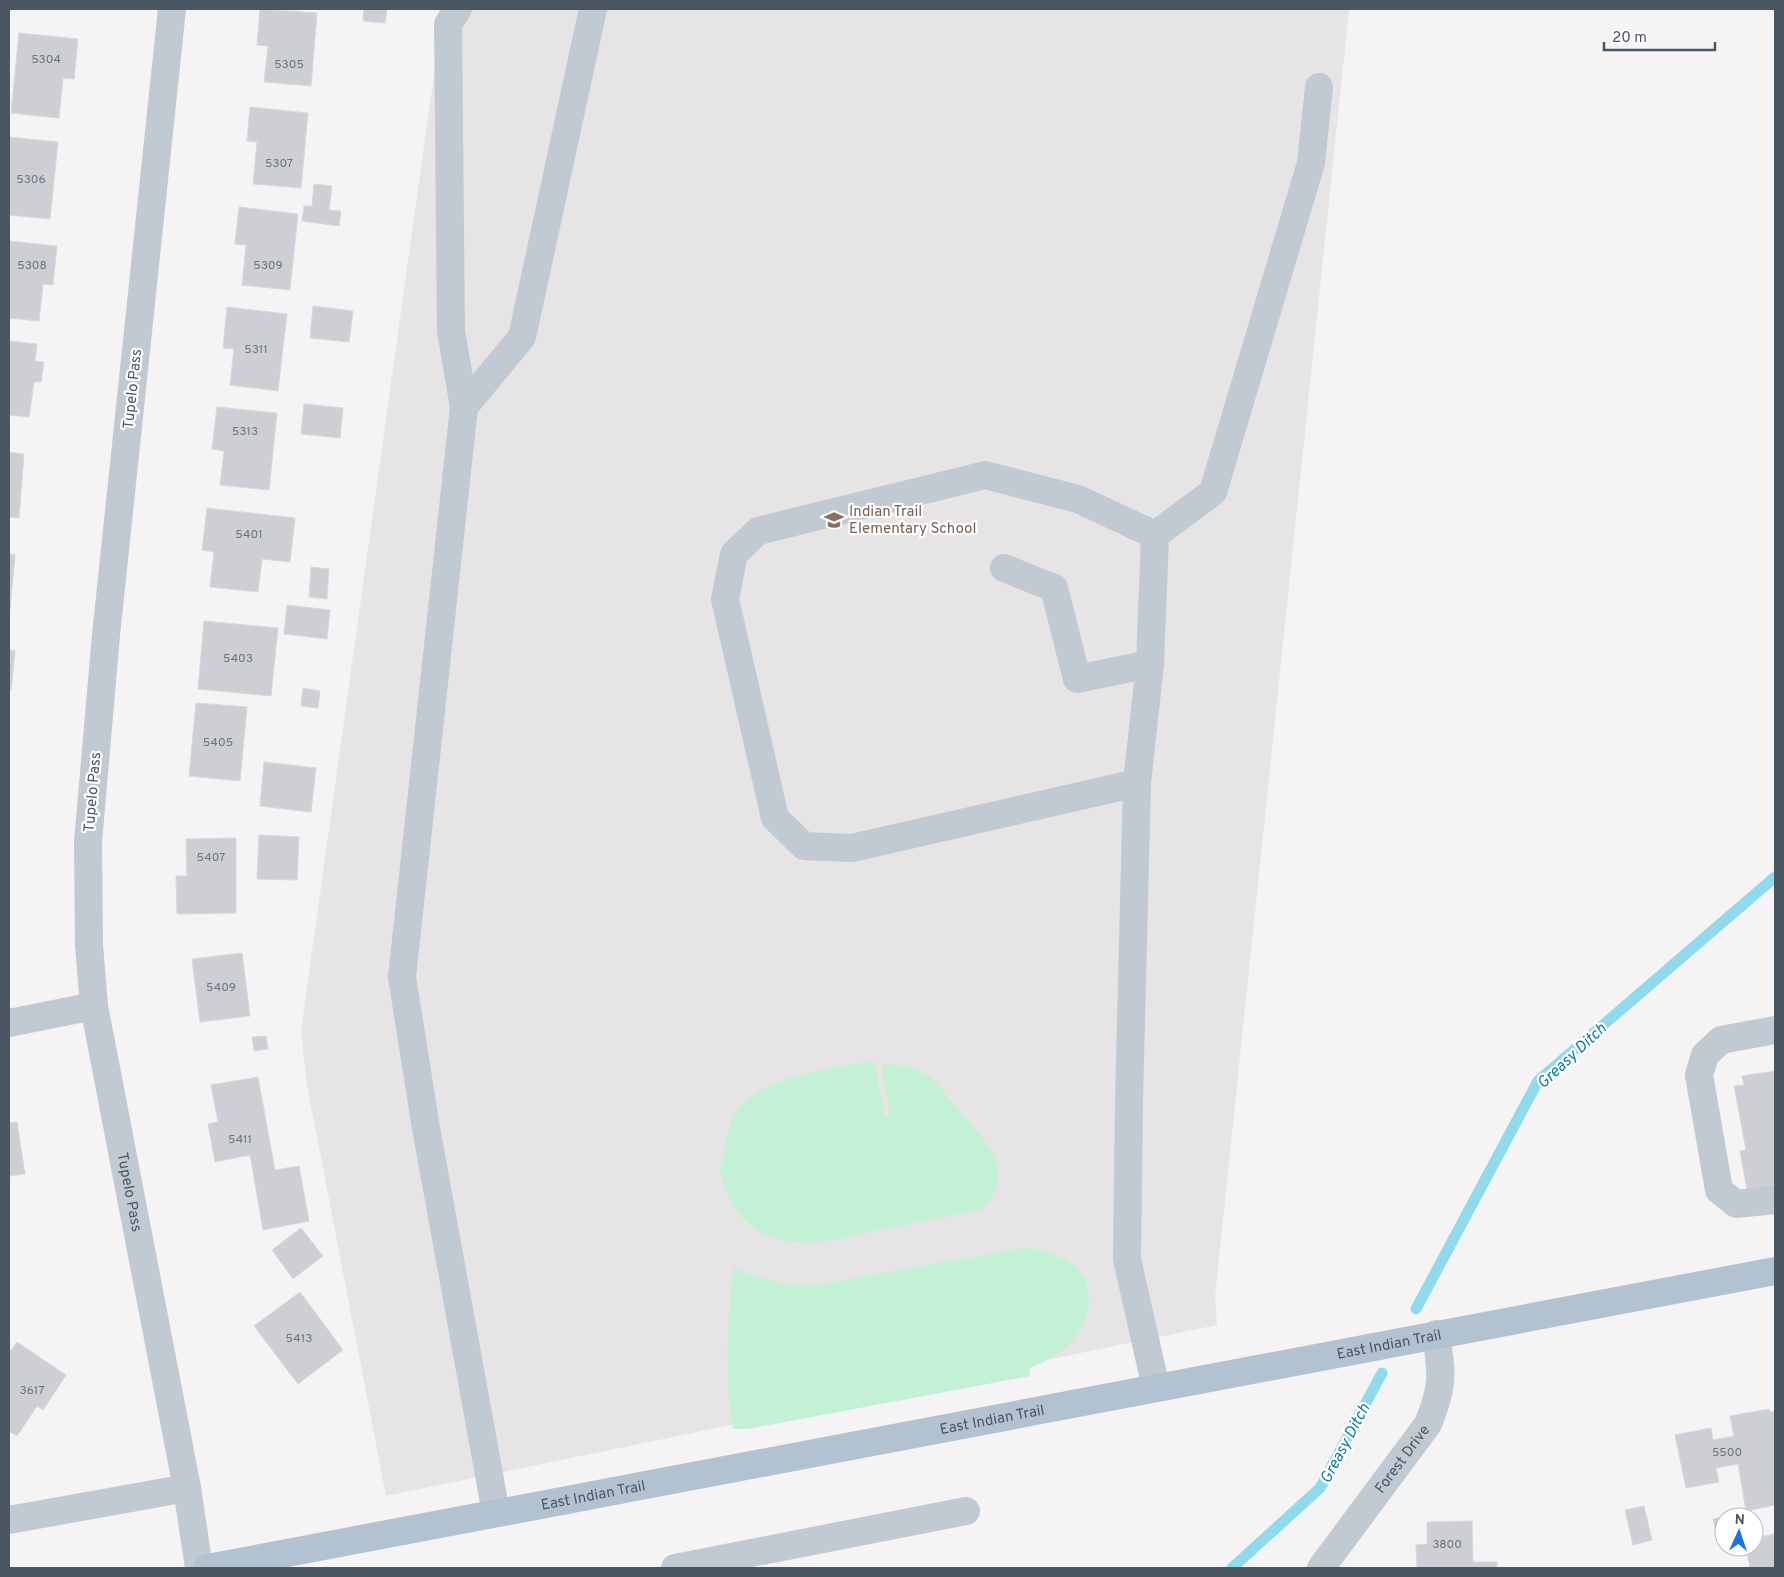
<svg xmlns="http://www.w3.org/2000/svg" width="1784" height="1577" viewBox="0 0 1784 1577" font-family="Overpass,sans-serif">
  <style>
    .education { fill: #e6e4e5 }
    .green { fill: #c3f1d5 }
    .lines { fill: none; stroke-linecap: round; stroke-linejoin: round }
    .stream { stroke: #90daee; stroke-width: 11 }
    .building { fill: #cdcfd5; stroke: #d7d9de }
    .minor { stroke: #c1cad2; stroke-width: 28 }
    .major { stroke: #b3c2d1; stroke-width: 28 }
    .labels { text-anchor: middle; stroke-width: 4.5; stroke-linejoin: round; paint-order: stroke }
    .number-label { font-size: 12px; fill: #6b747e }
    .street-label { font-size: 15px; fill: #4a5661; stroke: #fff }
    .education-label { font-size: 15px; fill: #785e54; stroke: #fff; text-anchor: start }
    .water-label { font-size: 16px; font-style: italic; fill: #0c7c9b; stroke: #fff }
  </style>
  <rect width="100%" height="100%" fill="#f5f3f3"/>
  <polygon class="education" points="443,9 1349,9 1215,1297 1217,1325 386,1496 307,1085 301,1031"/>
  <g class="green">
    <path d="M874 1061 885 1116 890 1114 881 1065C894 1064 907 1065 919 1070 935 1078 947 1097 959 1111 985 1142 1021 1172 981 1209 948 1217 914 1223 880 1230 860 1234 838 1240 817 1242 766 1247 728 1220 720 1168 725 1153 726 1135 732 1119 750 1076 834 1069 874 1061Z"/>
    <path d="M1024 1248C1045 1250 1073 1258 1085 1278 1087 1280 1087 1287 1088 1292 1095 1329 1060 1357 1030 1368V1376L748 1429H734C724 1408 727 1290 735 1267 760 1281 788 1286 817 1285Z"/>
  </g>
  <g class="lines">
    <g class="stream">
      <polyline points="1416,1309 1538,1081 1775,877"/>
      <polyline points="1232,1568 1320,1488 1382,1373"/>
    </g>
  </g>
  <g class="building">
    <polygon points="260,9 317,13 311,86 264,82 268,46 257,45"/>
    <polygon points="364,9 387,9 385,23 363,21"/>
    <polygon points="19,33 78,39 74,79 63,78 59,118 11,113"/>
    <polygon points="250,107 308,113 301,188 253,184 257,142 247,141"/>
    <polygon points="9,137 58,142 50,219 9,215"/>
    <polygon points="314,184 332,186 329,210 341,211 339,226 302,221 304,206 312,206"/>
    <polygon points="239,207 298,214 290,290 242,285 246,245 235,244"/>
    <polygon points="9,241 57,246 53,285 43,284 39,321 9,318"/>
    <polygon points="313,306 353,311 349,342 310,338"/>
    <polygon points="227,307 287,314 278,391 230,385 234,349 223,348"/>
    <polygon points="9,341 37,344 35,361 44,362 41,382 34,382 29,417 9,415"/>
    <polygon points="304,404 343,408 340,438 301,434"/>
    <polygon points="217,407 277,413 269,490 220,485 224,451 212,449"/>
    <polygon points="9,452 24,454 19,518 9,517"/>
    <polygon points="207,508 295,518 290,562 262,559 258,592 210,587 214,552 202,550"/>
    <polygon points="9,554 15,555 9,621"/>
    <polygon points="311,567 329,569 327,599 309,597"/>
    <polygon points="287,605 330,610 327,639 284,634"/>
    <polygon points="204,621 278,628 271,696 198,689"/>
    <polygon points="9,650 15,651 11,690 9,690"/>
    <polygon points="303,688 320,691 318,708 301,706"/>
    <polygon points="196,703 247,707 240,781 189,776"/>
    <polygon points="264,762 316,768 311,812 260,806"/>
    <polygon points="259,835 299,837 297,880 257,879"/>
    <polygon points="236,838 236,913 177,914 176,876 187,876 186,839"/>
    <polygon points="242,953 250,1016 200,1022 192,959"/>
    <polygon points="266,1036 268,1049 254,1051 252,1037"/>
    <polygon points="1775,1071 1775,1190 1748,1195 1740,1151 1746,1150 1734,1086 1744,1085 1742,1076"/>
    <polygon points="258,1077 275,1170 299,1166 309,1221 263,1230 250,1155 215,1162 208,1124 218,1122 211,1085"/>
    <polygon points="17,1122 25,1174 9,1176 9,1123"/>
    <polygon points="301,1228 323,1256 293,1279 272,1250"/>
    <polygon points="300,1292 343,1350 298,1384 254,1326"/>
    <polygon points="17,1342 66,1375 43,1410 37,1406 17,1436 9,1431 9,1353"/>
    <polygon points="1769,1409 1770,1412 1775,1411 1775,1505 1746,1511 1738,1464 1716,1468 1719,1482 1686,1488 1675,1435 1711,1428 1713,1440 1734,1436 1730,1416"/>
    <polygon points="1644,1506 1652,1540 1633,1545 1625,1510"/>
    <polygon points="1734,1514 1735,1517 1724,1517 1724,1534 1717,1536 1713,1519"/>
    <polygon points="1472,1521 1473,1562 1497,1562 1497,1568 1417,1568 1416,1545 1427,1544 1427,1522"/>
    <polygon points="1775,1534 1775,1568 1750,1568 1746,1547 1754,1547 1754,1538"/>
  </g>
  <g class="lines">
    <g class="minor">
      <path id="s1" d="M172 9 106 635 88 842 89 945 94 1006 187 1488 199 1568"/>
      <polyline points="458,9 448,24 451,331 464,407 402,977 426,1128 496,1513"/>
      <polyline points="464,407 522,337 593,9"/>
      <polyline points="1004,568 1054,588 1077,679 1150,664"/>
      <polyline points="1137,783 852,848 804,846 775,818 725,599 734,554 758,531 985,475 1078,499 1155,535"/>
      <polyline points="9,1023 94,1006"/>
      <polyline points="1775,1030 1721,1040 1705,1055 1699,1075 1719,1190 1736,1204 1775,1200"/>
      <polyline points="1156,1388 1127,1259 1129,1101 1137,783 1150,664 1155,535 1213,492 1311,163 1319,87"/>
      <polyline points="9,1520 187,1488"/>
      <polyline points="675,1568 966,1511"/>
      <path id="s2" d="M1321 1568 1428 1424C1444 1384 1442 1375 1436 1334"/>
    </g>
    <path class="major" id="s3" d="M208 1568 1775 1271"/>
  </g>
  <defs>
    <symbol id="school-bare" viewBox="-9 -9 18 18"><path d="M0-5L7-2L0 1L-7-2ZM-4 1L0 2.5L4 1V4Q0 6-4 4Z" fill="#8d6e63" stroke="#fff" stroke-width="2.5" paint-order="stroke"/></symbol>
  </defs>
  <g fill-rule="evenodd">
    <use href="#school-bare" x="820" y="506" width="28" height="28"/>
  </g>
  <g class="labels">
    <g class="number-label">
      <text x="46" y="63">5304</text>
      <text x="289" y="68">5305</text>
      <text x="279" y="167">5307</text>
      <text x="31" y="183">5306</text>
      <text x="32" y="269">5308</text>
      <text x="268" y="269">5309</text>
      <text x="256" y="353">5311</text>
      <text x="245" y="435">5313</text>
      <text x="249" y="538">5401</text>
      <text x="238" y="662">5403</text>
      <text x="218" y="746">5405</text>
      <text x="211" y="861">5407</text>
      <text x="221" y="991">5409</text>
      <text x="240" y="1143">5411</text>
      <text x="299" y="1342">5413</text>
      <text x="32" y="1394">3617</text>
      <text x="1727" y="1456">5500</text>
      <text x="1447" y="1548">3800</text>
    </g>
    <g class="street-label">
      <text transform="translate(132 389) rotate(-84)" y="5">Tupelo Pass</text>
      <text transform="translate(92 792) rotate(-85)" y="5">Tupelo Pass</text>
      <text dy="5" stroke="none"><textPath href="#s1" startOffset="1191">Tupelo Pass</textPath></text>
      <text dy="5" stroke="none"><textPath href="#s3" startOffset="1202">East Indian Trail</textPath></text>
      <text dy="5" stroke="none"><textPath href="#s3" startOffset="798">East Indian Trail</textPath></text>
      <text dy="5" stroke="none"><textPath href="#s2" startOffset="136">Forest Drive</textPath></text>
      <text dy="5" stroke="none"><textPath href="#s3" startOffset="392">East Indian Trail</textPath></text>
    </g>
    <g class="education-label">
      <text x="849" y="516">Indian Trail<tspan x="849" dy="17">Elementary School</tspan></text>
    </g>
    <g class="water-label">
      <text transform="translate(1571 1055) rotate(-43)" y="6">Greasy Ditch</text>
      <text transform="translate(1344 1443) rotate(-62)" y="6">Greasy Ditch</text>
    </g>
  </g>
  <rect width="1784" height="1577" fill="none" stroke="#4a5661" stroke-width="20"/>
  <g transform="translate(1739 1532) rotate(3)"><circle r="24" fill="#ffffff" stroke="#b7bbc0"/>
  <path d="M0-4L9 19L0 12L-9 19Z" fill="#1a73e8"/>
  <text y="-8" font-size="14" font-weight="bold" text-anchor="middle" fill="#4a5661">N</text>
  </g>
  <path d="M1604 42v8h111v-8" fill="none" stroke="#4a5661" stroke-width="2.5"/>
  <text x="1612" y="42" font-size="15" fill="#4a5661" stroke="#ffffff" stroke-width="4" paint-order="stroke">20 m</text>
</svg>
